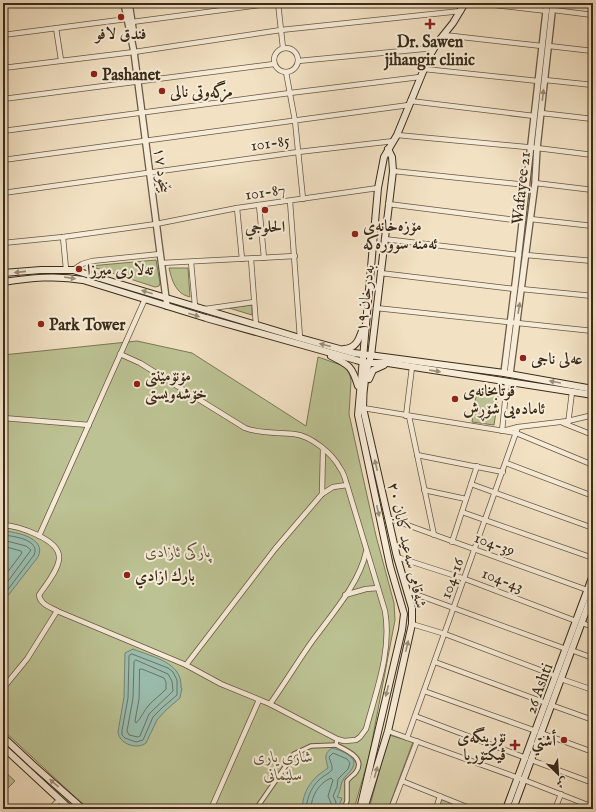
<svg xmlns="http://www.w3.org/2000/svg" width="596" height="812" viewBox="0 0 596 812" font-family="'IM FELL English',Amiri,serif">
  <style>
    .green { fill: #bcc293; stroke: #7b7656 }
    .water { fill: #9bbeb0; stroke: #748374 }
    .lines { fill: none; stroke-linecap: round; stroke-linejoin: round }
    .shore { stroke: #6a7464; stroke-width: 1 }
    .pedestrian-casing { stroke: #685844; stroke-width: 5.5 }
    .minor-casing { stroke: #685844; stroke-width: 6 }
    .tertiary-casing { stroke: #685844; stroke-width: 8 }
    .secondary-casing { stroke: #3a2b19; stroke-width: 8 }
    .pedestrian { stroke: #f7ecd8; stroke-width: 3.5 }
    .minor { stroke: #f7ecd8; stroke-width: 4.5 }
    .tertiary { stroke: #f7ecd8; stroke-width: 5.5 }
    .secondary { stroke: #f7ecd8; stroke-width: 6 }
    .oneway { fill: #988c78 }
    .poi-dot { fill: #8f2418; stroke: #f7ecd8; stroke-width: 1.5 }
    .labels { text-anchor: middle; stroke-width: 4; stroke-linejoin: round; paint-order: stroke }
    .poi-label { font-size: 16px; font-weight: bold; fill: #3a2b19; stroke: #f7ecd8; text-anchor: start }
    .street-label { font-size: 16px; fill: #3a2b19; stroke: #f7ecd8 }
    .park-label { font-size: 16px; font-style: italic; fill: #5a5138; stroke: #f7ecd8 }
  </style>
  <rect width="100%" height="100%" fill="#f2e1c3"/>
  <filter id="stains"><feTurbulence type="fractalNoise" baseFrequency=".005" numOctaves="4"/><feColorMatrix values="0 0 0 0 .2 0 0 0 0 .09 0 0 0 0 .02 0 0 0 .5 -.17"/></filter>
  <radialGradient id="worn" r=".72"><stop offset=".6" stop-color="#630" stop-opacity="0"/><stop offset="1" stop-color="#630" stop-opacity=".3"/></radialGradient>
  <g class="green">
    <polygon points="156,260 160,283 159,286 155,287 90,266"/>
    <path d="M169 268H188L190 297C176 294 172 281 169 268Z"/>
    <polygon points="252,305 252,315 229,308"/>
    <polygon points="137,341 192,353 306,426 318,357 341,365 347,369 350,375 351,381 349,414 376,536 394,603 395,620 369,757 354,809 88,809 3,730 3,355"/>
    <polygon points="477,389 499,392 494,425 472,422"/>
    <polygon points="389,735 413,742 388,809 369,809"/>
    <polygon points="3,770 15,781 5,791 3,790"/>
    <polygon points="441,799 464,807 463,809 437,809"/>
  </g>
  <g class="water">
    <path d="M3 531C17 532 47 538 38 557L3 602Z"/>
    <path d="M133 649C152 657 183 662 181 688H182L180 698 166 710 157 720 146 743C137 750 119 744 118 732L124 697 125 653Z"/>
    <path d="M332 748C340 750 350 754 354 761 354 771 347 773 343 780 340 785 341 791 337 797L342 798 338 809H303C301 796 310 781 321 773 323 771 326 770 328 768 326 759 323 754 332 748Z"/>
  </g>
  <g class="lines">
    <g class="shore">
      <path d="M3 535C14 536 41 540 34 555L3 596"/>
      <polyline points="3,540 26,546 31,550 3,588"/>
      <polyline points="3,546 21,551 22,553 3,578"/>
      <polygon points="132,654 168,668 173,672 177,680 177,695 163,707 153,717 143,740 136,742 125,738 122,735 122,730 128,698 129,656"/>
      <polygon points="136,660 168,674 172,681 173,691 149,714 140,736 138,737 129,735 127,731 133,698 134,662"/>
      <path d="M140 669H142L164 678 166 682V689C161 695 154 699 149 705 144 710 141 719 136 723L135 721 139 699Z"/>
      <path d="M306 809C307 796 313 783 324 776 327 774 329 773 332 770V766L329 757 333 753 347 759 350 763 348 769 338 779 337 787 333 796 336 802 335 809"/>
      <path d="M311 809C311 796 319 783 331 778L333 780 328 796 331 803 330 809"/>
    </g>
    <defs>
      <g id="pedestrian">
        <path d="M337 739 336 745C346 750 366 758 356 772 354 775 350 777 347 781V801L344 809"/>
        <polyline points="256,809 294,754 311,746 336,745"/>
      </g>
      <g id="minor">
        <polyline points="278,3 283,48"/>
        <polyline points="476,3 547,11"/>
        <polyline points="553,10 593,15"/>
        <polyline points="132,22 274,3"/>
        <polyline points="56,28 61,60"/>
        <polyline points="3,35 127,19"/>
        <polyline points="444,35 542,46"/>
        <polyline points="549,46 593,51"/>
        <circle cx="286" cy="60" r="12"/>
        <polyline points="298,61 434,48"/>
        <polyline points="3,68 134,52 281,30 461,11"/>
        <polyline points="424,69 538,81"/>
        <polyline points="286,72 295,121 303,199"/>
        <polyline points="545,80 593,85"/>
        <polyline points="3,99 274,64"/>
        <polyline points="410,101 534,116"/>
        <polyline points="541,113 593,119"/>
        <polyline points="3,131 290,93 420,77"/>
        <polyline points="397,135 537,148 593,155"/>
        <polyline points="3,160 409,105"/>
        <polyline points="393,171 527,185"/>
        <polyline points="535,183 593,190"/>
        <polyline points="3,193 298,152 394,141"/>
        <polyline points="290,201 300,338"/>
        <polyline points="388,204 523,221"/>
        <polyline points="259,205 264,258"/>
        <polyline points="237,208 242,259"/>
        <polyline points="530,219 593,226"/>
        <polyline points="63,237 66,269"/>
        <polyline points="384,239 519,255"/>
        <polyline points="3,243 63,237 156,224 237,208 378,188"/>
        <polyline points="526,255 593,261"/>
        <polyline points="251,259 256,325"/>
        <polyline points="191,262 195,306"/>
        <polyline points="161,263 295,256"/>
        <polyline points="73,270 82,264 92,261 160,254"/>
        <polyline points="380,273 515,289"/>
        <polyline points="521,289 593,296"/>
        <polyline points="376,308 593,331"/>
        <polyline points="205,309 254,302"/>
        <polyline points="507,382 502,431 518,427 568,421 593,415"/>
        <polyline points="363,408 516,433 593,465"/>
        <polyline points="406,416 412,367"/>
        <polyline points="409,416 434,535"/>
        <polyline points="3,418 89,425"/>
        <polyline points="563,423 593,435"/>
        <polyline points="568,424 572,392"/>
        <polyline points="417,455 503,472"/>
        <polyline points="506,463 593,496"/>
        <polyline points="471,484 593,528"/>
        <polyline points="424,490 466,499"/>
        <polyline points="322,494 323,449"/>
        <polyline points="462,512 593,558"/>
        <polyline points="388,518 590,591"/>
        <path d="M3 525C18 526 59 539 59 557 60 568 45 586 39 595 40 604 50 607 57 611L186 665 221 684 270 704 337 739 344 741 356 740 360 737 366 729C376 691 392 651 385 611L347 485C345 479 344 473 340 468 332 453 311 436 294 434 277 432 261 434 245 428L140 363 120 354"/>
        <polyline points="39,536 145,299"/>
        <polyline points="452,542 477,466"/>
        <polyline points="397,557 465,579 576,621"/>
        <polyline points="407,591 566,649"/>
        <polyline points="345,595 366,589 378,588"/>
        <polyline points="582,623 593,627"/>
        <polyline points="412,624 445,634 556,676"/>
        <polyline points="571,650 593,658"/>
        <polyline points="435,662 546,703"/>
        <polyline points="186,665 275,549 322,494 333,487 347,485"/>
        <polyline points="561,679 593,690"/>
        <polyline points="4,687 27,659 57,611"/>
        <polyline points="424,691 536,731"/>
        <path d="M270 704C285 683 298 661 313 640 332 614 359 584 366 552"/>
        <polyline points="551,705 593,720"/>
        <polyline points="415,716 526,758"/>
        <polyline points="388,731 524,780 593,807"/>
        <polyline points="541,733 593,752"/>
        <polyline points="407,738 518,427"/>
        <polyline points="531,760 593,783"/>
        <polyline points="402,781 472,809"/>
        <polyline points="50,809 60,799"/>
        <polyline points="211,809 259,700"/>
        <polyline points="391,809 417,741"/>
        <polyline points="436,809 440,796"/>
        <polyline points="555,809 561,794"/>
      </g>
      <g id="tertiary">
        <polyline points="124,3 134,52 167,306"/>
        <polyline points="129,3 133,29 132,37"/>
        <polyline points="504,373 516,277 547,3"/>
        <polyline points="510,374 535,183 537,148 553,3"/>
      </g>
      <g id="secondary">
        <polyline points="3,273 41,270 73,270 300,338 354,353 504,373 593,389"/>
        <path d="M3 282C30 278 56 275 83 280L206 318 356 360 368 363H388L593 395"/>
        <path d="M344 349C357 348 359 339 363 328"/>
        <path d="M331 356C349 365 352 366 358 386"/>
        <polyline points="369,379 373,370 384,365"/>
        <polyline points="3,737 33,765 83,809"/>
        <polyline points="3,747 70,809"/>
        <polyline points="360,809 402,630 404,614 390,566 358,415 378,188 384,157 397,135 429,57 437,43 453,23 465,3"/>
        <path d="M364 809 388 731 412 624V608L397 557 363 408C363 391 365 372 371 356L393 171 392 157 388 149"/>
        <polyline points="506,809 593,575"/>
        <polyline points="513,809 593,592"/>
      </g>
    </defs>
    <use href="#pedestrian" class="pedestrian-casing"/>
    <use href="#minor" class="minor-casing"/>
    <use href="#tertiary" class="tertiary-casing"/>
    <use href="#secondary" class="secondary-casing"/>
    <use href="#pedestrian" class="pedestrian"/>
    <use href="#minor" class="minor"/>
    <use href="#tertiary" class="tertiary"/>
    <use href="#secondary" class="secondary"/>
  </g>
  <defs><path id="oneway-solid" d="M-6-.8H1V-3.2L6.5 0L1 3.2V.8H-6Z"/></defs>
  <g class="oneway">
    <use href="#oneway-solid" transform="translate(543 95) rotate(-83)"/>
    <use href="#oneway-solid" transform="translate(20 272) rotate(174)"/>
    <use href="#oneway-solid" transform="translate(70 278) rotate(9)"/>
    <use href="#oneway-solid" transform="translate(147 292) rotate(-163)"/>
    <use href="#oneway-solid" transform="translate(519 308) rotate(-81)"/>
    <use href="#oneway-solid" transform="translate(194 315) rotate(17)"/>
    <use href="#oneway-solid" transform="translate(325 345) rotate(-165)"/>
    <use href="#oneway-solid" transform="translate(435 371) rotate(9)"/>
    <use href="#oneway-solid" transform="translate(555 382) rotate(-170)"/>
    <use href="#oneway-solid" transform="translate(376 465) rotate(-103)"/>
    <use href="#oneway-solid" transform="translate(378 511) rotate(77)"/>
    <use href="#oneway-solid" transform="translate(407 646) rotate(-77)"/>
    <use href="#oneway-solid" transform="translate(387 691) rotate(104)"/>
    <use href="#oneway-solid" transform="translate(376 772) rotate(-74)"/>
    <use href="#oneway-solid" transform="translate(54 783) rotate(-139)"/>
  </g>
  <g class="poi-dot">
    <circle cx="121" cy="17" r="4"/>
    <path d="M428 18h4v4h4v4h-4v4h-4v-4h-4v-4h4z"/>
    <circle cx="94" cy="74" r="4"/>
    <circle cx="162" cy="91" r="4"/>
    <circle cx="265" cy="210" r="4"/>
    <circle cx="355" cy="234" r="4"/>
    <circle cx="79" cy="269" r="4"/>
    <circle cx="41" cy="324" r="4"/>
    <circle cx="523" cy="358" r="4"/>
    <circle cx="137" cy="384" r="4"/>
    <circle cx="455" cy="399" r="4"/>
    <circle cx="127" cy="575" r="4"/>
    <circle cx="564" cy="740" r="4"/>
    <path d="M513 739h4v4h4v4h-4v4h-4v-4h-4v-4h4z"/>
  </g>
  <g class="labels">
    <g class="poi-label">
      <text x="121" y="39" text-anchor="middle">فندق لافو</text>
      <text x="430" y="47" text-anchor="middle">Dr. Sawen<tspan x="430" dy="18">jihangir clinic</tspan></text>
      <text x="102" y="80">Pashanet</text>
      <text x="170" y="97">مزگەوتی نالی</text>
      <text x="363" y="231">مۆزەخانەی<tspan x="363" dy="18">ئەمنە سوورەکە</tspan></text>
      <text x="265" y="232" text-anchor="middle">الحلوجي</text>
      <text x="87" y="275">تەلاری میرزا</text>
      <text x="49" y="330">Park Tower</text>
      <text x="531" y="364">عەلی ناجی</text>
      <text x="145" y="381">مۆنۆمێنتی<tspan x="145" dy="18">خۆشەویستی</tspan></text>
      <text x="463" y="396">قوتابخانەی<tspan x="463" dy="18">ئامادەیی شۆڕش</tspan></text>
      <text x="135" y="581">بارك ازادي</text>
      <text x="506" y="742" text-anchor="end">نۆرینگەی<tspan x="506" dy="18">ڤیکتۆریا</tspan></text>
      <text x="556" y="746" text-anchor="end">أشتي</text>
    </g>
    <g class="street-label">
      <text transform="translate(270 142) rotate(-8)" y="6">101-85</text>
      <text transform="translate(163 170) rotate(83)" y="6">بێخود ١٧</text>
      <text transform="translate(520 188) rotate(-84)" y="6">Wafayee 21</text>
      <text transform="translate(265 191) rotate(-8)" y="6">101-87</text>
      <text transform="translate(364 298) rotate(-83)" y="6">بەدرخان ١٩</text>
      <text transform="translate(495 543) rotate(20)" y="6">104-39</text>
      <text transform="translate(408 545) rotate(77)" y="6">شەقامی سەعید کابان ٢٠</text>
      <text transform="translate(451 578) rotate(-70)" y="6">104-16</text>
      <text transform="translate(503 579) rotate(21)" y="6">104-43</text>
      <text transform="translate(538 688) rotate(-70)" y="6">26 Ashti</text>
    </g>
    <g class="park-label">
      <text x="178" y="557">پارکی ئازادی</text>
      <text x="283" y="762">شاری یاری<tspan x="283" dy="18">سلێمانی</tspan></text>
    </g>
  </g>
  <rect width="596" height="812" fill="none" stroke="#f2e1c3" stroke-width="16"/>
  <rect x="4" y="4" width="588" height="804" fill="none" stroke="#3a2b19" stroke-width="2"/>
  <rect x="8" y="8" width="580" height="796" fill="none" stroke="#3a2b19"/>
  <g transform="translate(558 774) rotate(155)" stroke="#f7ecd8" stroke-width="3" paint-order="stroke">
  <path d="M0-3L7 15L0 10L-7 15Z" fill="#3a2b19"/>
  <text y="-6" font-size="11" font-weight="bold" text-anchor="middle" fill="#3a2b19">ش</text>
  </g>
  <rect width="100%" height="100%" filter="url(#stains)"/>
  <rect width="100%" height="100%" fill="url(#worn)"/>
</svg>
